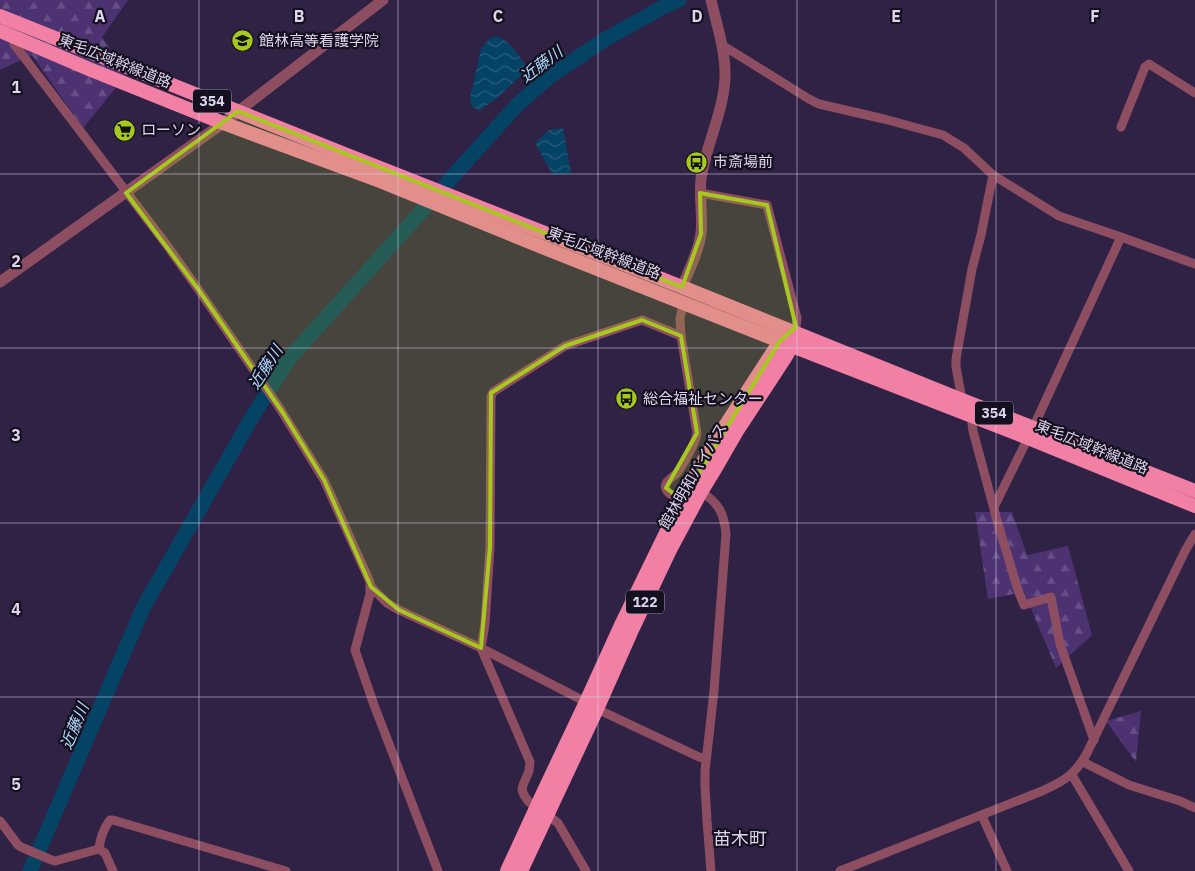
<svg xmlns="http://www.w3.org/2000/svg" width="1195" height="871" viewBox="0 0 1195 871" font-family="'IBM Plex Sans','Noto Sans JP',sans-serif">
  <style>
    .forest { fill: url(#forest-firs) }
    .water { fill: url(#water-waves) }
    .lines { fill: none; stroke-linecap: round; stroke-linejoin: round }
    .river { stroke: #054365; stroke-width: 15 }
    .minor { stroke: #8e4e62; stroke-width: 9 }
    .tertiary { stroke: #8e4e62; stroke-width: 11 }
    .trunk { stroke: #f280a5; stroke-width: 14 }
    .marked { fill: #a7c81f; fill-opacity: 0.2; stroke: #a7c81f; stroke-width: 4; stroke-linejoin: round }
    .grid { fill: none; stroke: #ddd5ec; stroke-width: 1; stroke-opacity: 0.55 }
    .labels { text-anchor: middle; stroke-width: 4.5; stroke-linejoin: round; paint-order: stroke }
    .shield { fill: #15101f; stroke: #a19aae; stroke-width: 1 }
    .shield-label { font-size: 14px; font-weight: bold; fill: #ddd5ec }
    .poi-label { font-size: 15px; fill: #ddd5ec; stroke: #15101f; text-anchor: start }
    .street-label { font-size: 15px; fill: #ddd5ec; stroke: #15101f }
    .water-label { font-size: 16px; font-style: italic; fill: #aedbfc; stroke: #15101f }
    .quarter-label { font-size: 18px; fill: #ddd5ec; stroke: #15101f }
    .grid-label { font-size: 16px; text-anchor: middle; font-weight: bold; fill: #ddd5ec; stroke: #15101f; stroke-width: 4.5; stroke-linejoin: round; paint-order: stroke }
  </style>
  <defs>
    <pattern id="forest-firs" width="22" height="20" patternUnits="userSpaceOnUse" patternTransform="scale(1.25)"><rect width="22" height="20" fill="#4d3272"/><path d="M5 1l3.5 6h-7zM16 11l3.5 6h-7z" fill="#664f86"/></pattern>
    <pattern id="water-waves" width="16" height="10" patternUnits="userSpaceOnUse" patternTransform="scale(1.25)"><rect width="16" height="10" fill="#054365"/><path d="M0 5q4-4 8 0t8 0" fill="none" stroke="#295d7b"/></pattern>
  </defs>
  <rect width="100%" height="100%" fill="#302245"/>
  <g class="forest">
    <polygon points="0,0 128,0 102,37 127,74 83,128 32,55 0,70"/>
    <polygon points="975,512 1012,512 1027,555 1068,546 1092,635 1056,668 1024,592 988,599"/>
    <polygon points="1141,711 1136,762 1106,721"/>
  </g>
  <g class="water">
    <path d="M496 36C511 41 519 56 528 69L496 99 479 111 471 105 470 98 481 49 489 39Z"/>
    <polygon points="563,128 571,173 553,175 535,143 549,130"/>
  </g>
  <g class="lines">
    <polyline class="river" points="30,871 143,608 251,419 287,361 517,105 549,77 604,40 663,7 679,0"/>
    <g class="minor">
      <polyline points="14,36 14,44 166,244 198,289 279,407 324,480 370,582 370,594 355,650 374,705 438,871"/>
      <polyline points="722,45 809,99 819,104 884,119 943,135 964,148 993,175 1059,216 1121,237 1195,264"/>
      <polyline points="1121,127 1145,67 1149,64 1195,93"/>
      <polyline points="700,193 767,205 797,318 796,327 794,332"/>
      <polyline points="962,400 956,367 956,359 972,269 981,235 993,175"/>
      <polyline points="971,415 973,431 998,524 1018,590 1024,605 1051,597 1060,644 1094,740"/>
      <polyline points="1033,428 1121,237"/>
      <path d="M701 492C719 503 724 513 726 534L714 691 705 771V786L707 821 711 871"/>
      <path d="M682 500C677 497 668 495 666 489 663 482 673 477 677 473 683 465 696 443 697 433L681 336 680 318 684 302"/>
      <polyline points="994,507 1028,438"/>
      <polyline points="371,587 387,603 399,610 481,648 586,702"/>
      <polyline points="597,709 699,757 706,759"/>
      <polyline points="1083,762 1129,785 1180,801 1195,808"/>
      <polyline points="1072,775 1129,871"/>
      <polyline points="982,816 1007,871"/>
      <polyline points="0,821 18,845 21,847 49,859 55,861 99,849 105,853 113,871"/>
      <path d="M99 849C100 839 104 828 110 820H113L286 871"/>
      <polyline points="586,871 558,823 528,801 524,795 522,790 523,785 529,771 530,762 481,648 485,624 490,547 491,397 493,392 565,346 642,320 681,336"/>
      <path d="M840 871 1042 791C1064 781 1075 775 1087 753L1185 551 1195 534"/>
    </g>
    <g class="tertiary">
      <polyline points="0,282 223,123 383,0"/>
      <path d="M682 287C689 270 699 251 701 233 703 215 699 197 701 179 706 145 723 113 725 79 726 52 717 26 711 0"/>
    </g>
    <g class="trunk">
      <polyline points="0,16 347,155 682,287 962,400 1195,491"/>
      <polyline points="0,31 89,69 223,123 380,181 547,249 792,346 1028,438 1195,506"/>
      <polyline points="507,871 543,793 586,702 622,623 682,500 703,462 727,423 780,341 787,336"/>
      <polyline points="521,871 597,709 632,630 670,550 701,492 715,469 737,431 785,358 792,346 794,338"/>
    </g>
  </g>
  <path class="marked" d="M238 111 682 287 701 234 700 193 767 205 796 327 780 341 682 500 666 488 697 433 681 336 642 320 565 346 491 393 490 547 481 648 399 610 371 587 324 480 283 413 198 289 126 193Z"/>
  <path class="grid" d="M199 0V871M398 0V871M598 0V871M797 0V871M996 0V871M0 174H1195M0 348H1195M0 523H1195M0 697H1195"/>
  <defs>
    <symbol id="school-disc" viewBox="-11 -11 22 22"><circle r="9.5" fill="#a7c81f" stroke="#15101f"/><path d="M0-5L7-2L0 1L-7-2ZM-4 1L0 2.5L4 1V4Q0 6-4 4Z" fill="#111"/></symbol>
    <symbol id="supermarket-disc" viewBox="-11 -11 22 22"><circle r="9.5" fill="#a7c81f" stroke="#15101f"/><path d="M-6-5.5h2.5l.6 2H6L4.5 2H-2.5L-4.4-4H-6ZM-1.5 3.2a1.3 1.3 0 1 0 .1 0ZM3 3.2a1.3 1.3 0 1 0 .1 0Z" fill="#111"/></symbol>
    <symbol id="bus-disc" viewBox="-11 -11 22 22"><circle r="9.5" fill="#a7c81f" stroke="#15101f"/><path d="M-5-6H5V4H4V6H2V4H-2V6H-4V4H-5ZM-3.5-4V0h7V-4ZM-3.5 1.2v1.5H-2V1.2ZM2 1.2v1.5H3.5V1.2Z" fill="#111"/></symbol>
  </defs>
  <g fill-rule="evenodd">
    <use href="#school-disc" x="230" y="28" width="25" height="25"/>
    <use href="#supermarket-disc" x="112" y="118" width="25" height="25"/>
    <use href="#bus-disc" x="684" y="150" width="25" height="25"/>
    <use href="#bus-disc" x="614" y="386" width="25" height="25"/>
  </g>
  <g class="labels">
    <g class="shield">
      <rect x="193" y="89.5" width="38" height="23" rx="4"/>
      <rect x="975" y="401.5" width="38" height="23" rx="4"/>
      <rect x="626" y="590.5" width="38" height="23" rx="4"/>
    </g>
    <g class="shield-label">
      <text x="212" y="106">354</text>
      <text x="994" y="418">354</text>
      <text x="645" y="607">122</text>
    </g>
    <g class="poi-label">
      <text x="259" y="46">館林高等看護学院</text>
      <text x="141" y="135">ローソン</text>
      <text x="713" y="167">市斎場前</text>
      <text x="643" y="404">総合福祉センター</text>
    </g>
    <g class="street-label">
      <text transform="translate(115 61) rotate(22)" y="5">東毛広域幹線道路</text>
      <text transform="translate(604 253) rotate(21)" y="5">東毛広域幹線道路</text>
      <text transform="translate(1092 447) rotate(22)" y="5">東毛広域幹線道路</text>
      <text transform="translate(693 476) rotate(-60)" y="5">館林明和バイパス</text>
    </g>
    <g class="water-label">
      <text transform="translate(541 64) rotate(-37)" y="6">近藤川</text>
      <text transform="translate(265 367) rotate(-57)" y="6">近藤川</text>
      <text transform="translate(74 726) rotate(-67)" y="6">近藤川</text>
    </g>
    <g class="quarter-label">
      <text x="740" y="845">苗木町</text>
    </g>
  </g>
  <g class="grid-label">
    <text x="100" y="22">A</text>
    <text x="299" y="22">B</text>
    <text x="498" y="22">C</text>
    <text x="697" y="22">D</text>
    <text x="896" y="22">E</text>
    <text x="1095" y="22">F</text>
    <text x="16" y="93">1</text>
    <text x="16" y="267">2</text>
    <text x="16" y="441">3</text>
    <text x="16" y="615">4</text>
    <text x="16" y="790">5</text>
  </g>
</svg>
